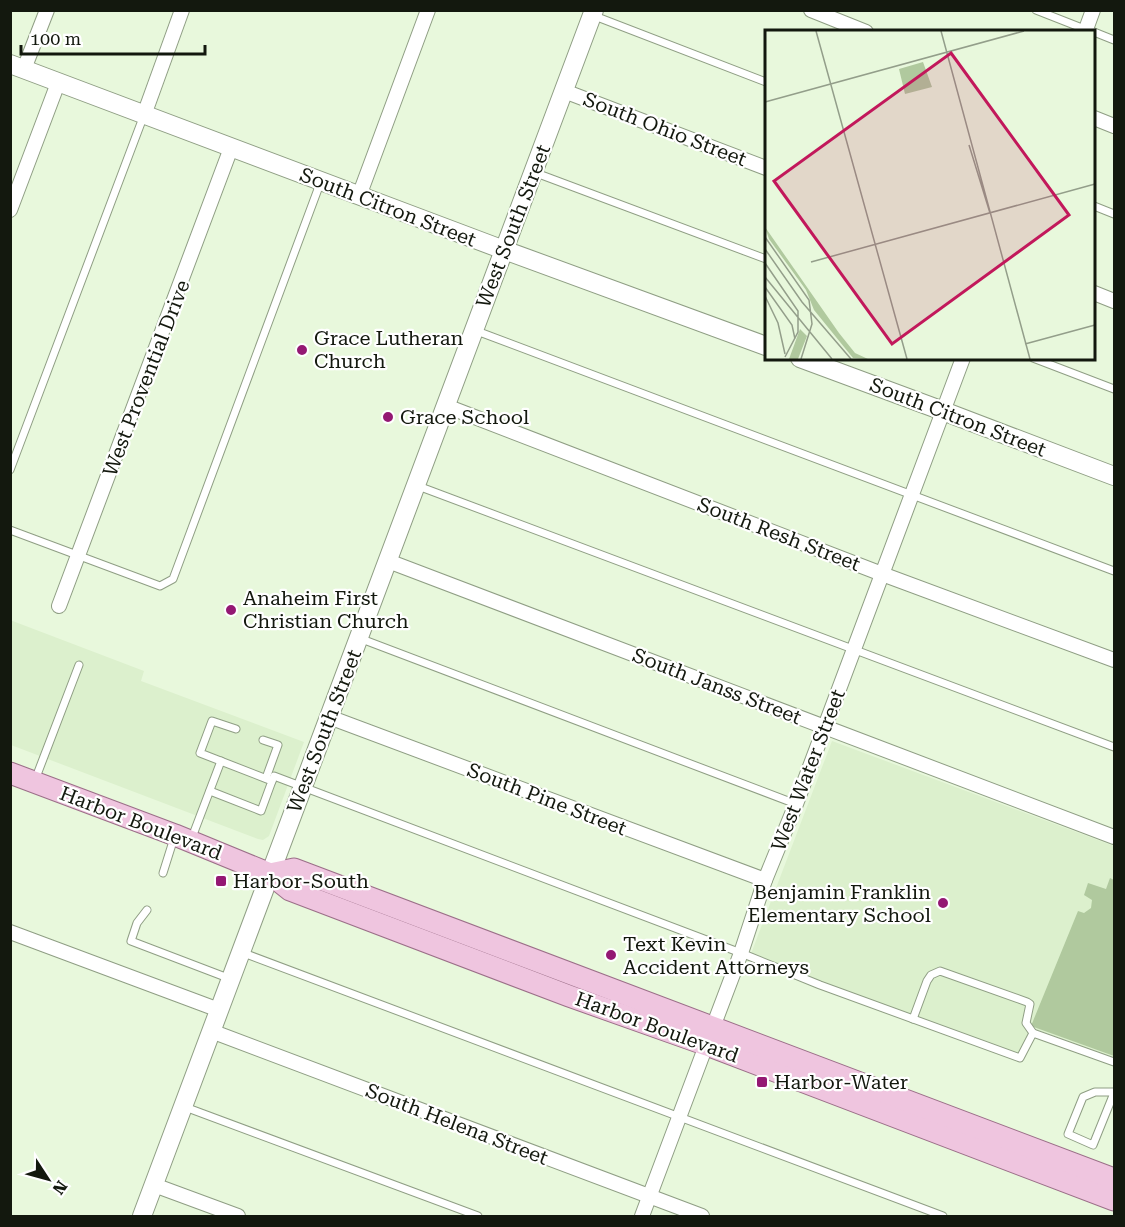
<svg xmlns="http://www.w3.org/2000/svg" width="1125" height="1227" viewBox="0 0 1125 1227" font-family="'Roboto Serif',serif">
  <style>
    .built { fill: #dcf0cd }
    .green { fill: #b0c99e }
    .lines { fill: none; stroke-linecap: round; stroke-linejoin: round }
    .lane-casing { stroke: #8f9e84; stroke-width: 9 }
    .street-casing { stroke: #8f9e84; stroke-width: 16 }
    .secondary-casing { stroke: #8f9e84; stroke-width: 20 }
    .primary-casing { stroke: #9b6f88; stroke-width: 23 }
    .lane { stroke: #fff; stroke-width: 7 }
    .street { stroke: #fff; stroke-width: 14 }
    .secondary { stroke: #fff; stroke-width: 18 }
    .primary { stroke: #efc5df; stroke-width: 21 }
    .poi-dot { fill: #941873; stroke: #fff; stroke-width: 2 }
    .labels { text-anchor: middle; stroke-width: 4.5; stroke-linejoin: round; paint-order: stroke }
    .street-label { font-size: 20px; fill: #13180e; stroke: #fff }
    .poi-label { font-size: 20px; fill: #13180e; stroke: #fff; text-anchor: start }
    .inset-road { fill: none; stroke: #939e8a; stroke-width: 1.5 }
    .view { fill: #c2185b; fill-opacity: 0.15; stroke: #c2185b; stroke-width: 3 }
    .inset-edge { fill: none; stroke: #13180e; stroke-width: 3 }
  </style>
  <rect width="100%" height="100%" fill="#e8f8dc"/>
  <g class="built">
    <polygon points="10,620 144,671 141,681 304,742 269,836 263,840 258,839 11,745"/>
    <polygon points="832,741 1114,846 1114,1059 1030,1027 1018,1060 749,959"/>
  </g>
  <polygon class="green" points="1110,878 1114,880 1114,1056 1031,1026 1078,911 1084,913 1091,908 1092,900 1084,895 1088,883 1106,889"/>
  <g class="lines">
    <defs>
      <g id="lane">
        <polyline points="1036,10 1087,30"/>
        <polyline points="592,15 766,82"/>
        <polyline points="1094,32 1114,40"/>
        <polyline points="536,173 766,259"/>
        <polyline points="1094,206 1114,214"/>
        <polyline points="474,330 1114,571"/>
        <polyline points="1033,358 1114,389"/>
        <polyline points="10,470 144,115"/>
        <polyline points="418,486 1114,747"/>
        <polyline points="10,530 160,586 173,579 321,181"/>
        <polyline points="359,638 796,804"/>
        <polyline points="263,740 278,745 266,778"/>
        <polyline points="35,780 79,665"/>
        <polyline points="272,781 274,776 741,953 820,985 1020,1058 1033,1033 1114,1062"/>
        <polyline points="210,791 261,811 272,781 200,753 212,721 236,729"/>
        <polyline points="191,840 221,761"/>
        <polyline points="163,873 174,838"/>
        <polyline points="147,910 137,923 131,941 228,978"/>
        <polyline points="241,952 943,1216"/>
        <polyline points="913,1019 927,981 931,975 940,971 1027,1002 1030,1004 1026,1023 1033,1033"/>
        <polyline points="1114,1092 1095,1092 1083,1097 1068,1134 1093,1145 1114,1093"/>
        <polyline points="185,1107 478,1216"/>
      </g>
      <g id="street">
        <polyline points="811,10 866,32"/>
        <polyline points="1085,32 1093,10"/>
        <polyline points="24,69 47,10"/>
        <polyline points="564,91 766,168"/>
        <polyline points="144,115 182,10"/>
        <polyline points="1094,118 1114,126"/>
        <polyline points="359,196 428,10"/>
        <polyline points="10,210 58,83"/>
        <polyline points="1094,293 1114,301"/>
        <polyline points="446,406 882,574 1114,660"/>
        <polyline points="388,561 1114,837"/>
        <polyline points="59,606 231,148"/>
        <polyline points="329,717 765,880"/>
        <polyline points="10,932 219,1010"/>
        <polyline points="211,1031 702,1216"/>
        <polyline points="154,1185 238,1216"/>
        <polyline points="642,1216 713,1027 741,953 765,880 796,804 963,358"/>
      </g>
      <g id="secondary">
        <polyline points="10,64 504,250 766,346"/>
        <polyline points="800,358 943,411 1114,476"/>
        <polyline points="142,1216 594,10"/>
      </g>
      <g id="primary">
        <polyline points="10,773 175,835 270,874 290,890 569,996 707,1045 1114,1200"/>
        <polyline points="270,874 294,869 1114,1179"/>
      </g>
    </defs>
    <use href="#lane" class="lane-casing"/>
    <use href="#street" class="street-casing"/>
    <use href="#secondary" class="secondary-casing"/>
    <use href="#primary" class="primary-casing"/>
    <use href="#lane" class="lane"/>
    <use href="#street" class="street"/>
    <use href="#secondary" class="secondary"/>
    <use href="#primary" class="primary"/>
  </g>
  <g class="poi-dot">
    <circle cx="302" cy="350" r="6"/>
    <circle cx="388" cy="417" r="6"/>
    <circle cx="231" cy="610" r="6"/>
    <rect x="215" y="875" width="12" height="12" rx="3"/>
    <circle cx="943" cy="903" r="6"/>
    <circle cx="611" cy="955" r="6"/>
    <rect x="756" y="1076" width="12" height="12" rx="3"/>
  </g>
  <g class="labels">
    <g class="street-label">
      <text transform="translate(665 129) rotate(21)" y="7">South Ohio Street</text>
      <text transform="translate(388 207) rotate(21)" y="7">South Citron Street</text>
      <text transform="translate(513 226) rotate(-69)" y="7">West South Street</text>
      <text transform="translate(146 378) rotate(-69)" y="7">West Provential Drive</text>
      <text transform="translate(958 417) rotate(21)" y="7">South Citron Street</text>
      <text transform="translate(779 534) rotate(21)" y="7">South Resh Street</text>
      <text transform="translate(717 686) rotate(21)" y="7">South Janss Street</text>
      <text transform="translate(324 731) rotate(-69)" y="7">West South Street</text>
      <text transform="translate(808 770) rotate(-69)" y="7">West Water Street</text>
      <text transform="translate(547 799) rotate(21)" y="7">South Pine Street</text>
      <text transform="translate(141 823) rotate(21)" y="7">Harbor Boulevard</text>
      <text transform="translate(657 1027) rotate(20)" y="7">Harbor Boulevard</text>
      <text transform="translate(457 1124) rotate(21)" y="7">South Helena Street</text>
    </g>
    <g class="poi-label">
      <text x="314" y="345">Grace Lutheran<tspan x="314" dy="23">Church</tspan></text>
      <text x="400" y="424">Grace School</text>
      <text x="243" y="605">Anaheim First<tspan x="243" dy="23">Christian Church</tspan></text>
      <text x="233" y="888">Harbor-South</text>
      <text x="931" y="899" text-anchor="end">Benjamin Franklin<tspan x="931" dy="23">Elementary School</tspan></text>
      <text x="623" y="951">Text Kevin<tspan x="623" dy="23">Accident Attorneys</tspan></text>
      <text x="774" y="1089">Harbor-Water</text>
    </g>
  </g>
  <g transform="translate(765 30)">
    <rect width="330" height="330" fill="#e8f8dc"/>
    <path d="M158 32 167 57 140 64 134 39ZM0 197 74 303 90 323 103 329 88 328 49 280 41 260 4 209ZM35 299 42 306 33 329H24Z" fill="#b0c99e"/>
    <path class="inset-road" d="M51 1 142 329M176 1 265 329M0 72 259 1M204 115 225 183M0 207 44 270 47 294 36 329M0 219 37 272 86 329M46 232 330 154M0 233 33 281V302L20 327M0 247 67 329M0 257 27 295 30 309M0 266 13 293 20 324M260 314 330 295"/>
    <path class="view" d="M186 23 304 185 127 314 9 151Z"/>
    <rect width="330" height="330" class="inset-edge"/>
  </g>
  <rect width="1125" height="1227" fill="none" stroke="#13180e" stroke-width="24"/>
  <g transform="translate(48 1179) rotate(126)" stroke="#ffffff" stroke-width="4.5" paint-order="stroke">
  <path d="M0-4.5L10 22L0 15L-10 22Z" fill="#13180e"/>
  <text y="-9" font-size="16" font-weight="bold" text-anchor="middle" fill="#13180e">N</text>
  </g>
  <path d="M21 45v9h184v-9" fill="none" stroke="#13180e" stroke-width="3"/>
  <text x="30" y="45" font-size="18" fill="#13180e" stroke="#ffffff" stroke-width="4.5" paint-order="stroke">100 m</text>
</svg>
